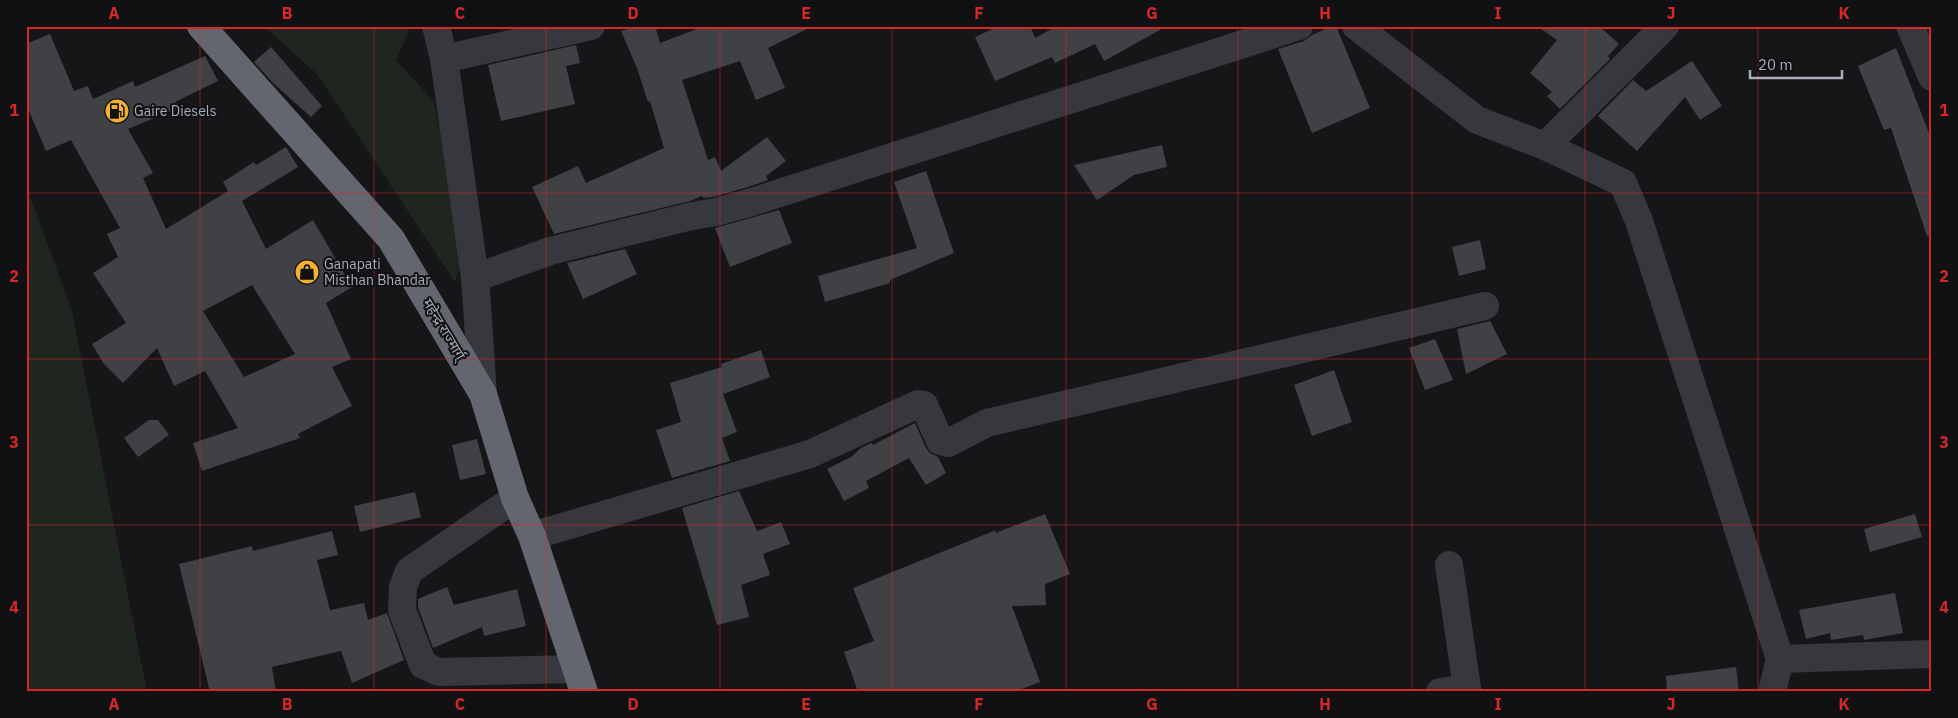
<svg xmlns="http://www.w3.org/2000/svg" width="1958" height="718" viewBox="0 0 1958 718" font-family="'IBM Plex Sans','Noto Sans Devanagari',sans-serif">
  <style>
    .green { fill: #1e261f }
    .building { fill: #404145; fill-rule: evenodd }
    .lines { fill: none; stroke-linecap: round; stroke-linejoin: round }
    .minor { stroke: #37383d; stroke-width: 28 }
    .highway { stroke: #63666e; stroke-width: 28 }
    .grid { fill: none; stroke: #d62828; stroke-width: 1; stroke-opacity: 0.55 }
    .labels { text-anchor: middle; stroke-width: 4; stroke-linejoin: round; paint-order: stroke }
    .poi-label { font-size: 14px; fill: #a8adb8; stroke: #111113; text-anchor: start }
    .street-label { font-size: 14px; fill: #a8adb8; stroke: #111113 }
    .neatline { fill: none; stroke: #d62828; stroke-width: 2 }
    .grid-label { font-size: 16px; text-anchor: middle; font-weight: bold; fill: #d62828 }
  </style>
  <rect width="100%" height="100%" fill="#161618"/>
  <g class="green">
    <polygon points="264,26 411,26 396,60 434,102 465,253 455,282 317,74"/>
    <polygon points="26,185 72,311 147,692 26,692"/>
  </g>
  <g class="building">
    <polygon points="638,26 655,26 660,43 705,26 813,26 768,48 785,88 756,100 740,61 682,80 708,160 715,157 721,171 767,137 786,161 766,176 768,180 748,187 713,197 703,198 702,196 690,201 554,234 532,187 578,166 586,183 664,148 650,101 648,102 637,68 621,31"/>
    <polygon points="999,26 1030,26 1035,38 1057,26 1167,26 1104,61 1095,44 1055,63 1052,57 995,81 975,37"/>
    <polygon points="1332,26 1336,26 1370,108 1312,133 1278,49 1304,41 1312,35"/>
    <polygon points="1537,26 1599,26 1619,44 1608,56 1610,59 1560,109 1547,96 1552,92 1530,73 1557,40"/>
    <path d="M50 34 74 91 88 86 93 99 133 81 135 87 205 56 218 81 175 102 178 108 128 129 153 173 143 178 166 229 228 191 223 182 254 162 256 165 286 147 298 167 242 201 266 249 313 220 352 287 326 303 351 359 332 367 352 406 298 434 300 438 202 471 193 443 238 428 205 371 174 386 157 348 123 383 104 364 92 344 126 323 93 273 118 257 107 234 120 228 71 140 46 151 26 104V44ZM252 285 295 354 244 377 203 311Z"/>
    <polygon points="576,45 580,63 566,66 575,104 501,121 488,65"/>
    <polygon points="271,47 322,106 311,117 273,83 254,62"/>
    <polygon points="1896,48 1932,141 1932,236 1927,236 1891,128 1884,130 1858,66"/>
    <polygon points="1692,61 1722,106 1700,120 1685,97 1637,151 1598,116 1633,80 1646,91"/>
    <polygon points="1162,145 1167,167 1134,175 1097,200 1074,165"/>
    <polygon points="926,171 954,253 890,280 890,283 825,302 818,276 917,248 894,182"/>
    <polygon points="779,210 792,243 730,267 715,228"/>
    <polygon points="1480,240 1486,269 1459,276 1452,247"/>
    <polygon points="625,249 637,274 583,299 567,263"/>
    <polygon points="1490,321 1507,354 1466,374 1457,329"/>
    <polygon points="1435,339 1453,380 1425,390 1409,348"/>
    <polygon points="761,350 770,377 723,394 737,432 722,438 730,461 672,478 656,430 681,422 670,383 722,367 721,364"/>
    <polygon points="1334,370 1352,422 1312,436 1294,385"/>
    <polygon points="149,420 158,420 169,435 138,457 124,438"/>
    <polygon points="915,423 926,448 930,453 938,457 946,473 926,485 909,458 866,481 869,488 844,501 827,469 851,457 861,448 871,443 873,445"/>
    <polygon points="477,439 486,474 460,480 452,445"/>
    <polygon points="739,491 757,531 781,522 790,544 763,554 770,575 741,585 749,617 717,625 682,508"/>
    <polygon points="415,492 421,517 360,532 354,506"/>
    <polygon points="1045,514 1070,574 1045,584 1046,605 1012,606 1040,682 1014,692 858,692 844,652 874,641 853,588 996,530 995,533"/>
    <polygon points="1915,514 1922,537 1870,552 1864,529"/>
    <polygon points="332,531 338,555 317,560 330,610 364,603 368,620 387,613 404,660 352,683 341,651 272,667 276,692 210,692 179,564 252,546 253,551"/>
    <polygon points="447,587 454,605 517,589 526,626 484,636 482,627 433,648 418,607 418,599"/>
    <polygon points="1895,593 1903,633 1864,640 1863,635 1831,640 1830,633 1806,639 1799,610"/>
    <polygon points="1736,667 1739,692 1667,692 1666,676"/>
  </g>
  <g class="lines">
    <g class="minor">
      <polyline points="436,26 444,59 475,278 483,394"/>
      <polyline points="1356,26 1477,120 1545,146 1623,183 1639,221 1780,659 1772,692"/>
      <polyline points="1910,26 1932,77"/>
      <polyline points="444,59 591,26"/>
      <polyline points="1545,146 1665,26"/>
      <polyline points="475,278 550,251 692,216 716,212 752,202 1299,26"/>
      <polyline points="515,498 409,571 403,587 402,610 423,665 439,672 577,669"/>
      <polyline points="532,536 810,454 918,404 924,405 940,441 948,443 987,423 1485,306"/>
      <polyline points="1449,565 1467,688"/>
      <polyline points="1780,659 1932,654"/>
      <polyline points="1440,692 1467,688 1468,692"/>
    </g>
    <polyline class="highway" points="201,26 391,239 483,394 515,498 532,536 584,692"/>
  </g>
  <path class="grid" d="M200 26V692M374 26V692M546 26V692M720 26V692M892 26V692M1066 26V692M1238 26V692M1412 26V692M1585 26V692M1758 26V692M26 193H1932M26 359H1932M26 525H1932"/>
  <defs>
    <symbol id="fuel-disc" viewBox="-11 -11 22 22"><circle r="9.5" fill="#f2b134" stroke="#111113"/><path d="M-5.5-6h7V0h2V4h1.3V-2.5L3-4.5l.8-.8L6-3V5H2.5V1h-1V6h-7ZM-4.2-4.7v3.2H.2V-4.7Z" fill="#111"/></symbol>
    <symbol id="shop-disc" viewBox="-11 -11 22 22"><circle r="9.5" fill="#f2b134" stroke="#111113"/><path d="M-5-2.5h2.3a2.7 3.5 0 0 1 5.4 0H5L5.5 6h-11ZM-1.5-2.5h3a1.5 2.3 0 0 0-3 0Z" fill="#111"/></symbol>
  </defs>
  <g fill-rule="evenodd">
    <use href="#fuel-disc" x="103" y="97" width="28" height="28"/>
    <use href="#shop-disc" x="293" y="258" width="28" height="28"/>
  </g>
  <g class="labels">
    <g class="poi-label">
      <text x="134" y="116">Gaire Diesels</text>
      <text x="324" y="269">Ganapati<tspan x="324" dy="16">Misthan Bhandar</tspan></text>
    </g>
    <g class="street-label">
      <text transform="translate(444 329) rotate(59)" y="5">महेन्द्र राज्मार्ग्</text>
    </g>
  </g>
  <rect width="1958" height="718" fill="none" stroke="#111113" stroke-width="55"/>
  <path d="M1750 70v8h92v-8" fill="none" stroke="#a8adb8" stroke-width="2.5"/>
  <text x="1758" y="70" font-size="15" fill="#a8adb8" stroke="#111113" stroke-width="4" paint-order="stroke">20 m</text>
  <rect x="28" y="28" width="1902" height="662" class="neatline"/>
  <g class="grid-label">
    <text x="114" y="19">A</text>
    <text x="287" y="19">B</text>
    <text x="460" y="19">C</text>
    <text x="633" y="19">D</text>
    <text x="806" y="19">E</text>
    <text x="979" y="19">F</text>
    <text x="1152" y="19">G</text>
    <text x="1325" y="19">H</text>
    <text x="1498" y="19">I</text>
    <text x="1671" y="19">J</text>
    <text x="1844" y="19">K</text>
    <text x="14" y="116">1</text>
    <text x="1944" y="116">1</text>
    <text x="14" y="282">2</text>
    <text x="1944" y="282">2</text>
    <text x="14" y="448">3</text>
    <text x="1944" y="448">3</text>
    <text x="14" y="613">4</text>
    <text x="1944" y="613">4</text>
    <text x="114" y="710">A</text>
    <text x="287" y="710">B</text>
    <text x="460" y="710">C</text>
    <text x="633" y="710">D</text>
    <text x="806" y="710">E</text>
    <text x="979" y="710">F</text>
    <text x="1152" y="710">G</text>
    <text x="1325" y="710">H</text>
    <text x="1498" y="710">I</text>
    <text x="1671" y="710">J</text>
    <text x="1844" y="710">K</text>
  </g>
</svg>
